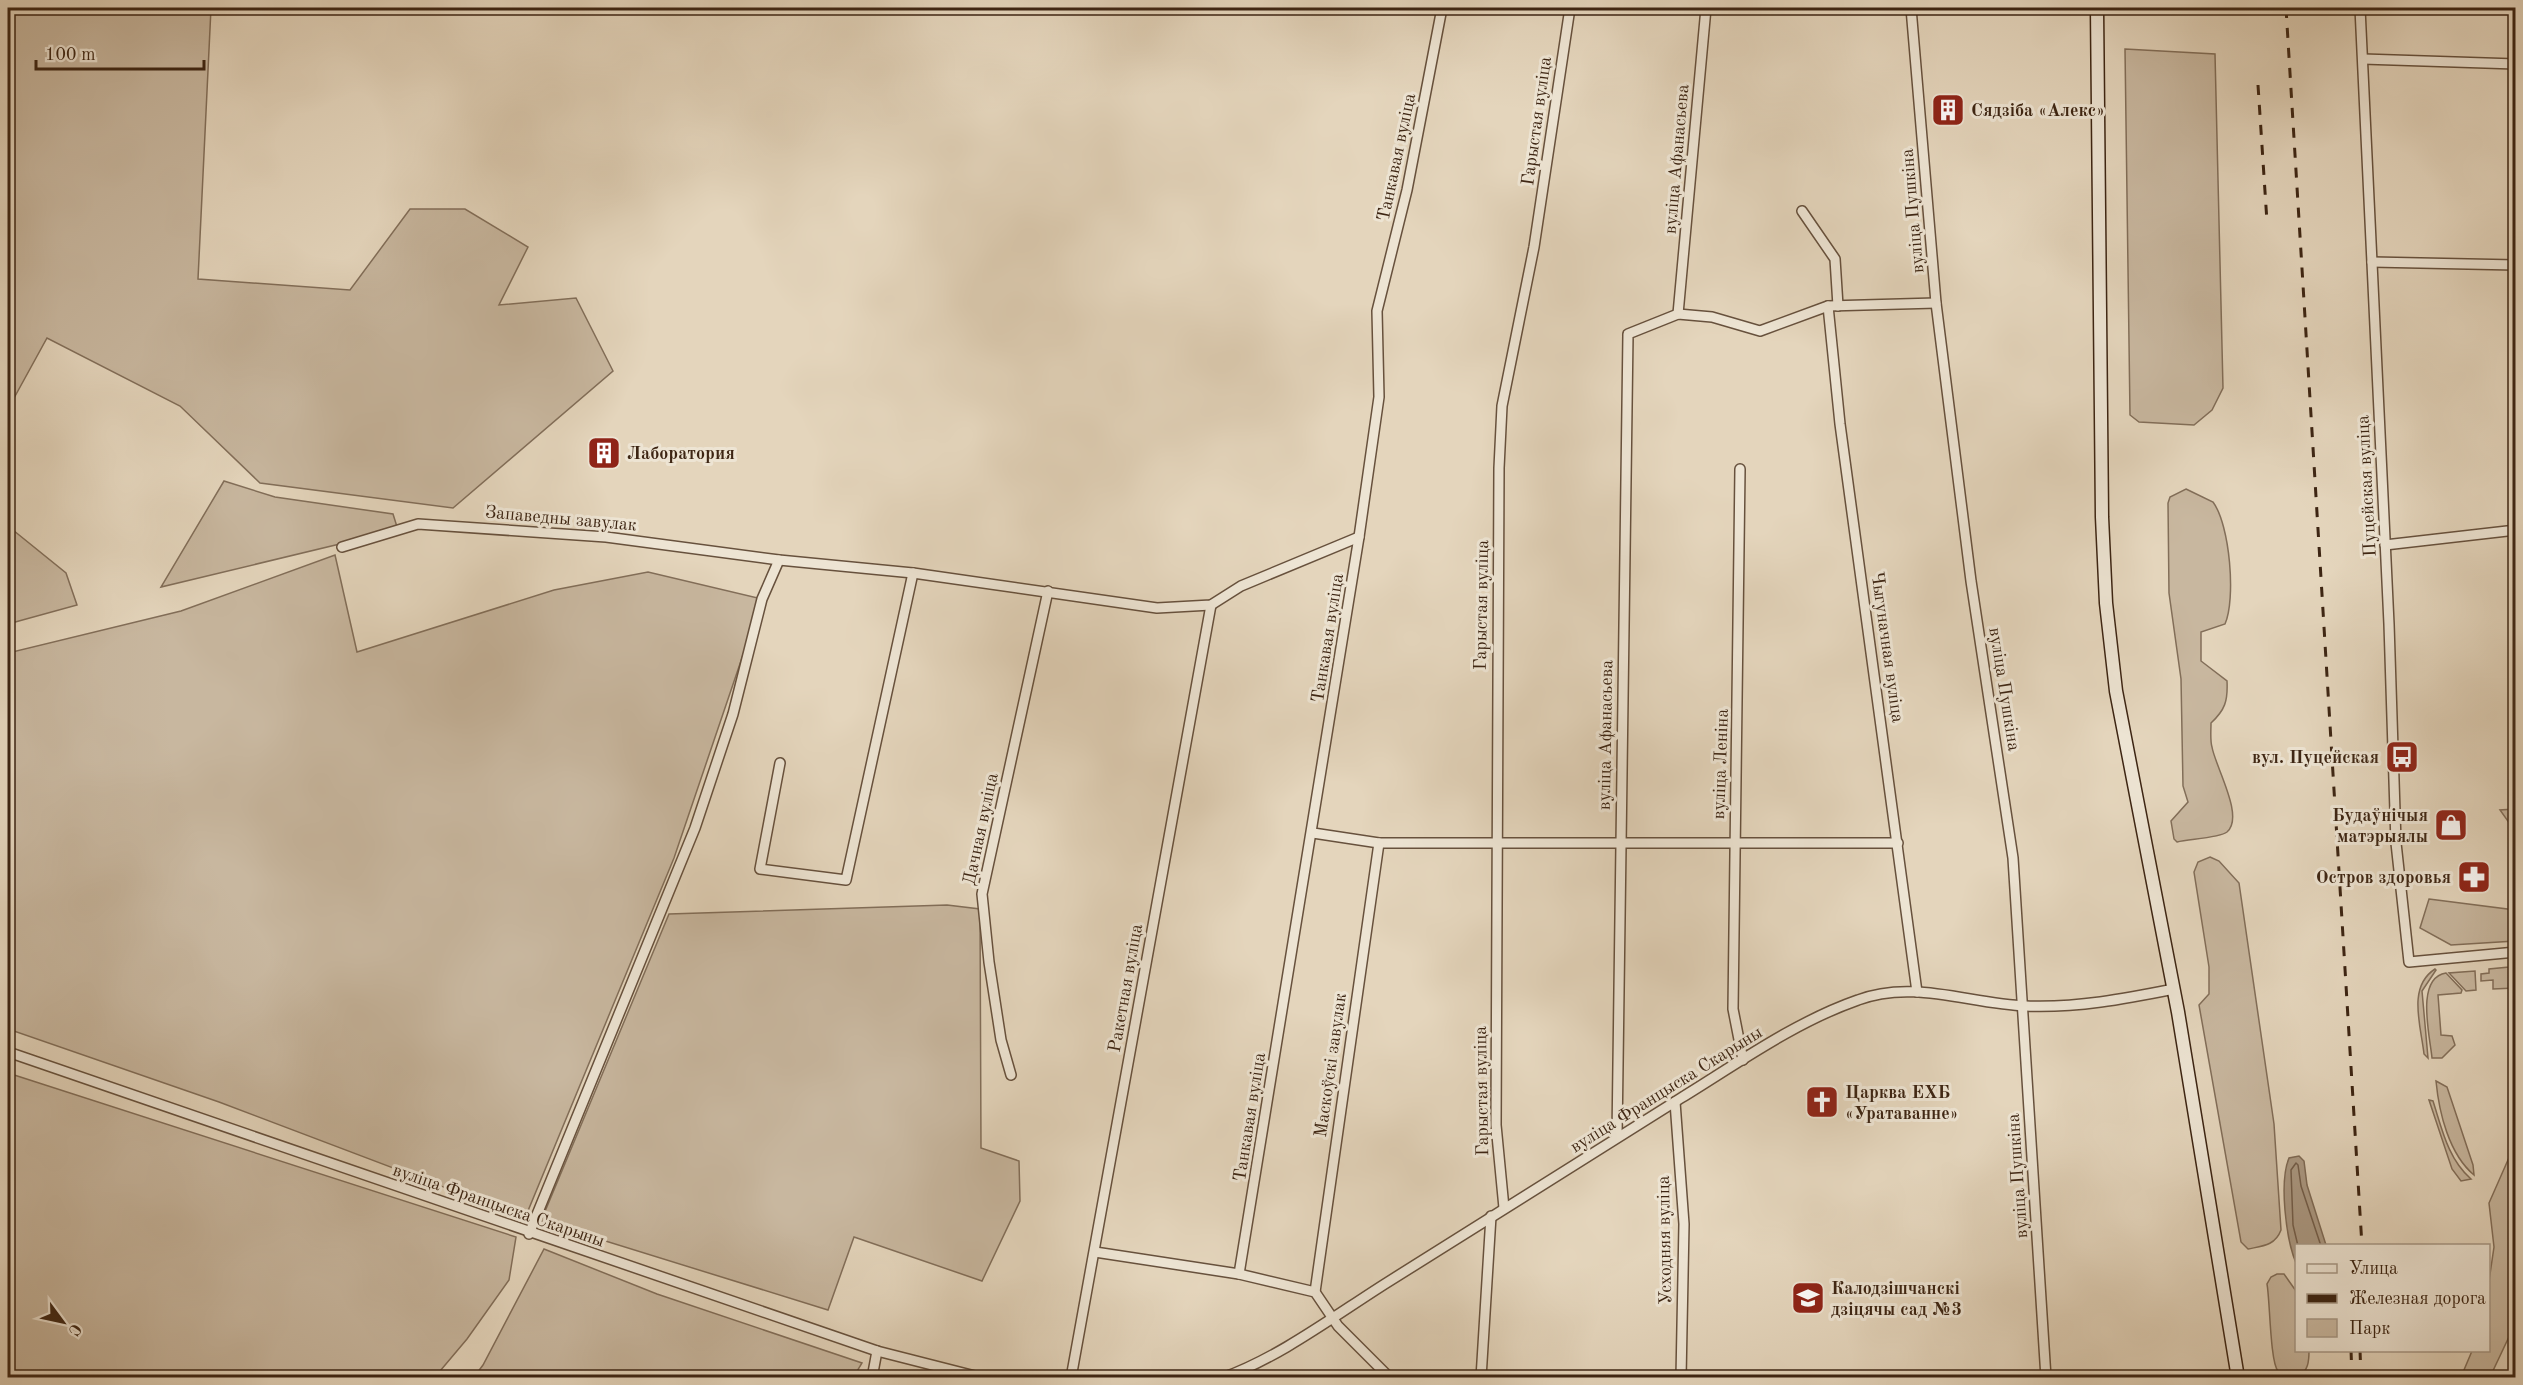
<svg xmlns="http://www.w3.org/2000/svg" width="2523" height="1385" viewBox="0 0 2523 1385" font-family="'Old Standard TT',serif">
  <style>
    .green { fill: #c8b79f; stroke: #826e59; stroke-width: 1.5 }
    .water { fill: #ab9983; stroke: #7f6b56; stroke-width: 1.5 }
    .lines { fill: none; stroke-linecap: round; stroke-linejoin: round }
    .shore { stroke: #745f4b; stroke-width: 1.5 }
    .street-casing { stroke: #67513d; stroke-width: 12 }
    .secondary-casing { stroke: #3d2513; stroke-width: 15 }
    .street { stroke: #ede4d3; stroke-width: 9 }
    .secondary { stroke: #ede4d3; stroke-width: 12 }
    .rail { stroke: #3d2513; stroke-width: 3; stroke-dasharray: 10 10; stroke-linecap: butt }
    .labels { text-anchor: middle; stroke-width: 6; stroke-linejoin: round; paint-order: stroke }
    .poi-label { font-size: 18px; font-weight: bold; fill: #3d2513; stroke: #ede4d3; text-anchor: start }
    .street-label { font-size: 18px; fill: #3d2513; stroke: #ede4d3 }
  </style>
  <rect width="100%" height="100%" fill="#e4d5bc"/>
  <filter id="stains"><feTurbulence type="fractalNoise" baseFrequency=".00333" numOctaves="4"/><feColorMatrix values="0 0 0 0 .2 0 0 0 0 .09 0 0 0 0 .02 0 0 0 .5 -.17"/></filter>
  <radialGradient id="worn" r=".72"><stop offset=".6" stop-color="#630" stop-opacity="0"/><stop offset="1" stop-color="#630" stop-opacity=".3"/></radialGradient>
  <g class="green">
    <polygon points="8,8 211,8 198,279 350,290 410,209 465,209 528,247 499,305 576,298 613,371 453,508 260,483 180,406 47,338 8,409"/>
    <polygon points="2125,49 2215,54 2223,388 2212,410 2194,425 2139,422 2130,415"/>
    <polygon points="224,481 275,497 393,514 398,530 161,587"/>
    <path d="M2186 489 2213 502C2230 525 2236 599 2225 624L2201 632V661L2227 681C2228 701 2225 710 2211 723 2211 731 2210 740 2212 747 2215 766 2245 817 2227 832 2219 838 2190 839 2177 842L2174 839 2171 821 2188 802 2183 786 2181 679 2169 593 2168 503 2170 497Z"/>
    <polygon points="8,526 66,573 77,605 8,624"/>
    <polygon points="335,555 357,652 554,590 648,572 762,599 674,858 525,1218 219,1102 8,1029 8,653 181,611"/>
    <polygon points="2515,809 2516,809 2515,831 2500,810"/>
    <path d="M2210 857 2219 861 2239 883 2274 1124 2281 1230C2275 1246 2262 1246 2248 1249L2241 1242 2199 1005 2209 994V967L2194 872 2198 862Z"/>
    <polygon points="2429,899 2515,910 2515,941 2451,945 2420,928"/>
    <polygon points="947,905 980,909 981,1148 1019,1161 1020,1201 982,1281 854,1237 828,1310 541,1221 669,914"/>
    <polygon points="2509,964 2515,964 2515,988 2493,989 2493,980 2481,981 2481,974 2489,973 2489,969 2509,967"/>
    <path d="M2435 969 2436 970 2422 991 2428 1058 2424 1054C2421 1026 2407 987 2435 969Z"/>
    <polygon points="2475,971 2476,990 2466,991 2449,973"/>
    <path d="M2446 973 2462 990 2461 993 2438 995 2441 1035 2452 1036 2455 1045 2442 1058H2432C2430 1036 2415 978 2446 973Z"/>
    <polygon points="8,1073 516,1237 509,1280 467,1339 435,1377 8,1377"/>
    <path d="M2436 1081 2447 1087 2473 1165 2474 1175C2449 1154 2439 1113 2436 1081Z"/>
    <path d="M2429 1100 2433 1101C2442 1129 2448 1159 2471 1179L2461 1181 2452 1169Z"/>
    <polygon points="2515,1144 2515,1324 2490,1377 2461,1377 2472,1351 2488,1350 2489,1281 2494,1247 2489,1203"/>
    <polygon points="544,1249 657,1294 862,1363 853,1378 474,1377 483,1365"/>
    <path d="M2277 1274H2284L2296 1291V1350L2309 1351C2309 1362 2308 1370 2299 1377 2291 1378 2284 1378 2278 1371 2270 1362 2270 1300 2267 1284L2271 1277Z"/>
  </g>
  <path class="water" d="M2299 1156 2304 1161 2307 1185 2326 1245 2296 1246V1263C2286 1239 2279 1182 2289 1158Z"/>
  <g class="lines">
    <polyline class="shore" points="2298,1246 2293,1225 2291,1170 2296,1163 2298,1165 2301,1186 2321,1246"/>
    <defs>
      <g id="street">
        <polyline points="1911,8 1936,303 1971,581 2013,858 2046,1378"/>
        <polyline points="2360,8 2389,624 2396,843 2409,962 2516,952"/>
        <polyline points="2363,59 2516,64"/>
        <polyline points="1802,211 1835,259 1838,306"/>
        <polyline points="2372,262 2516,265"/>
        <polyline points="1828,306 1840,424 1917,992"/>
        <polyline points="1678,314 1706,8"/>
        <polyline points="1740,469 1733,1009 1743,1060"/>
        <polyline points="2385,545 2516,530"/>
        <polyline points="342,547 418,524 606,537 779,560 913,573 1157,608 1211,605 1241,586 1359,537"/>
        <polyline points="780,763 760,869 846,880 913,573"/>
        <polyline points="1313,833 1379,843 1898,843"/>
        <polyline points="8,1052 877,1351 983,1378"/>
        <polyline points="1011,1075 1001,1040 989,962 982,894 1048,591"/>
        <polyline points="1675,1102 1684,1224 1681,1378"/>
        <polyline points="1617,1137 1628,334 1678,314 1712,317 1760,331 1828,306 1936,303"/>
        <polyline points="1504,1208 1496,1125 1499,468 1502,406 1534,247 1570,8"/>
        <polyline points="529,1234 695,828 733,714 762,599 779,560"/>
        <polyline points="1095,1252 1239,1274 1315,1292 1338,1326 1390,1378"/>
        <polyline points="1239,1274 1359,537 1379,397 1377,311 1407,190 1442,8"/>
        <polyline points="1315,1292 1379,843"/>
        <polyline points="872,1378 877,1351"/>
        <polyline points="1071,1378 1211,605"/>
        <path d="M1222 1378C1279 1358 1337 1314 1388 1282 1485 1220 1583 1159 1681 1098 1738 1063 1795 1022 1858 1000 1913 979 1970 1004 2026 1006 2077 1008 2124 999 2174 989"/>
        <polyline points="1481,1378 1491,1216"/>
      </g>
      <polyline id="secondary" points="2097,8 2102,517 2106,603 2116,691 2178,1012 2238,1378"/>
    </defs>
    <use href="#street" class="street-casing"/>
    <use href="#secondary" class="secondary-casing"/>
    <use href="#street" class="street"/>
    <use href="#secondary" class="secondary"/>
    <g class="rail">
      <polyline points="2286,8 2362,1246"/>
      <polyline points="2258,85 2267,222"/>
      <polyline points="2351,1350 2352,1378"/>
      <polyline points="2360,1350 2361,1378"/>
    </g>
  </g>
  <defs>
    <symbol id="building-square" viewBox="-11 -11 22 22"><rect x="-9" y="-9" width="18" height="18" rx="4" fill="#8f2418" stroke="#ede4d3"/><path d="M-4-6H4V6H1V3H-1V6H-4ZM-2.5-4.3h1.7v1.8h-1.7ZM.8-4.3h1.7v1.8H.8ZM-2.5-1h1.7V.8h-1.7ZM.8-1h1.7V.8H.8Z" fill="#fff"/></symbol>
    <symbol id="bus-square" viewBox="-11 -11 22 22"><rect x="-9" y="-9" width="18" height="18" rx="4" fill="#8f2418" stroke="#ede4d3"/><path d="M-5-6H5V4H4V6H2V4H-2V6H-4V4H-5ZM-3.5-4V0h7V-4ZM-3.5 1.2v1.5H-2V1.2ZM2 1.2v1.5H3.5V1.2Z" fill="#fff"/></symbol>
    <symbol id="shop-square" viewBox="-11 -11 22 22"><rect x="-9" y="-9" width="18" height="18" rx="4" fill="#8f2418" stroke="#ede4d3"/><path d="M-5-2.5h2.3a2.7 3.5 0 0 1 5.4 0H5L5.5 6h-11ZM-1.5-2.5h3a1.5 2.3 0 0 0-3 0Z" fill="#fff"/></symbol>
    <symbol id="pharmacy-square" viewBox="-11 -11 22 22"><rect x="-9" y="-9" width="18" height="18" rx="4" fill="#8f2418" stroke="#ede4d3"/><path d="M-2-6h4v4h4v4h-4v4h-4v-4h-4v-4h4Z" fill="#fff"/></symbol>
    <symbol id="church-square" viewBox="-11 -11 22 22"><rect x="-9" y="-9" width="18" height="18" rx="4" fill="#8f2418" stroke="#ede4d3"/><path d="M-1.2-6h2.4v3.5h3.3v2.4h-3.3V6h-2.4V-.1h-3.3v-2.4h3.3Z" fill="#fff"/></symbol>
    <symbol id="school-square" viewBox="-11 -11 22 22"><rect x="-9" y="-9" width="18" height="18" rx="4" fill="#8f2418" stroke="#ede4d3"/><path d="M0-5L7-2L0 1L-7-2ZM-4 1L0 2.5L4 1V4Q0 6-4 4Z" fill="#fff"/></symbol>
  </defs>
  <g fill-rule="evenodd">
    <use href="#building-square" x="1929" y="91" width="38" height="38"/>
    <use href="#building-square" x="585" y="434" width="38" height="38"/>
    <use href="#bus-square" x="2383" y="738" width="38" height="38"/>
    <use href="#shop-square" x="2432" y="806" width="38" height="38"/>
    <use href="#pharmacy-square" x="2455" y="858" width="38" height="38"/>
    <use href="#church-square" x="1803" y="1083" width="38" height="38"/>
    <use href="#school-square" x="1789" y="1279" width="38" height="38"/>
  </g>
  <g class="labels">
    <g class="poi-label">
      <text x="1971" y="116">Сядзіба «Алекс»</text>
      <text x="627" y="459">Лаборатория</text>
      <text x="2379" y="763" text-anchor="end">вул. Пуцейская</text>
      <text x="2428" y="821" text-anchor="end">Будаўнічыя<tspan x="2428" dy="21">матэрыялы</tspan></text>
      <text x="2451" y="883" text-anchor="end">Остров здоровья</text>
      <text x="1845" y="1098">Царква ЕХБ<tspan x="1845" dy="21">«Уратаванне»</tspan></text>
      <text x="1831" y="1294">Калодзішчанскі<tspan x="1831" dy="21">дзіцячы сад №3</tspan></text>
    </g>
    <g class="street-label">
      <text transform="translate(1536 121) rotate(-82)" y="6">Гарыстая вуліца</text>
      <text transform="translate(1396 157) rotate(-78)" y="6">Танкавая вуліца</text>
      <text transform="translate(1676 159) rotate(-85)" y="6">вуліца Афанасьева</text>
      <text transform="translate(1912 211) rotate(-95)" y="6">вуліца Пушкіна</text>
      <text transform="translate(2366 486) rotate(-93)" y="6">Пуцейская вуліца</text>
      <text transform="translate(561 518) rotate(5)" y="6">Запаведны завулак</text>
      <text transform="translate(1481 605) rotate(-89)" y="6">Гарыстая вуліца</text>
      <text transform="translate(1327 638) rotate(-81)" y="6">Танкавая вуліца</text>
      <text transform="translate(1888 647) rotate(82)" y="6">Чыгуначная вуліца</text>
      <text transform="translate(2005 689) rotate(81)" y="6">вуліца Пушкіна</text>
      <text transform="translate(1605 735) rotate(-89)" y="6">вуліца Афанасьева</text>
      <text transform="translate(1720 764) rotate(-88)" y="6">вуліца Леніна</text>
      <text transform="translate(980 829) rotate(-78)" y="6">Дачная вуліца</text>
      <text transform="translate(1125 988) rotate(-80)" y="6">Ракетная вуліца</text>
      <text transform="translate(1330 1065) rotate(-82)" y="6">Маскоўскі завулак</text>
      <text transform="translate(1666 1089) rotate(-32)" y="6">вуліца Францыска Скарыны</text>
      <text transform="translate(1481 1091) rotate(-91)" y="6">Гарыстая вуліца</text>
      <text transform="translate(1249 1117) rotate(-81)" y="6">Танкавая вуліца</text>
      <text transform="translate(2017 1176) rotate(-94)" y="6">вуліца Пушкіна</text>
      <text transform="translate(499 1205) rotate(19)" y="6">вуліца Францыска Скарыны</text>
      <text transform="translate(1664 1240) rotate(-91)" y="6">Усходняя вуліца</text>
    </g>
  </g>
  <rect width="2523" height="1385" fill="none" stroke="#e4d5bc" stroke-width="30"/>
  <rect x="9" y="9" width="2505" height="1367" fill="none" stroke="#3d2513" stroke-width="3"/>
  <rect x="15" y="15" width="2493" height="1355" fill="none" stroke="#3d2513" stroke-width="1.5"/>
  <rect x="2295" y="1244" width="195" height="108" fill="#ede4d3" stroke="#a79886" stroke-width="1.5"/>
  <rect x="2307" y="1264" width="30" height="9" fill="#ede4d3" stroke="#a79886" stroke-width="1.5"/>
  <text x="2349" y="1274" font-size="18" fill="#3d2513">Улица</text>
  <rect x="2307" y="1294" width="30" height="9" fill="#3d2513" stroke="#a79886" stroke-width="1.5"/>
  <text x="2349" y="1304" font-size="18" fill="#3d2513">Железная дорога</text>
  <rect x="2307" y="1319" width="30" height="18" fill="#c8b79f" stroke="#a79886" stroke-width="1.5"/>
  <text x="2349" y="1334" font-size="18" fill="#3d2513">Парк</text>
  <g transform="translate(63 1322) rotate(123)" stroke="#ede4d3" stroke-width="4.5" paint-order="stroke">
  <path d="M0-4.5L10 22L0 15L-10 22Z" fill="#3d2513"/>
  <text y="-9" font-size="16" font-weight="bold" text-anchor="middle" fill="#3d2513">С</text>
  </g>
  <path d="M36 60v9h168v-9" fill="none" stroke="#3d2513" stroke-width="3"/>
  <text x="45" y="60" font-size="18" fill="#3d2513" stroke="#ede4d3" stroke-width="4.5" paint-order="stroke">100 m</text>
  <rect width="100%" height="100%" filter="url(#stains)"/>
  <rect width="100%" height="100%" fill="url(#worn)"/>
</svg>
